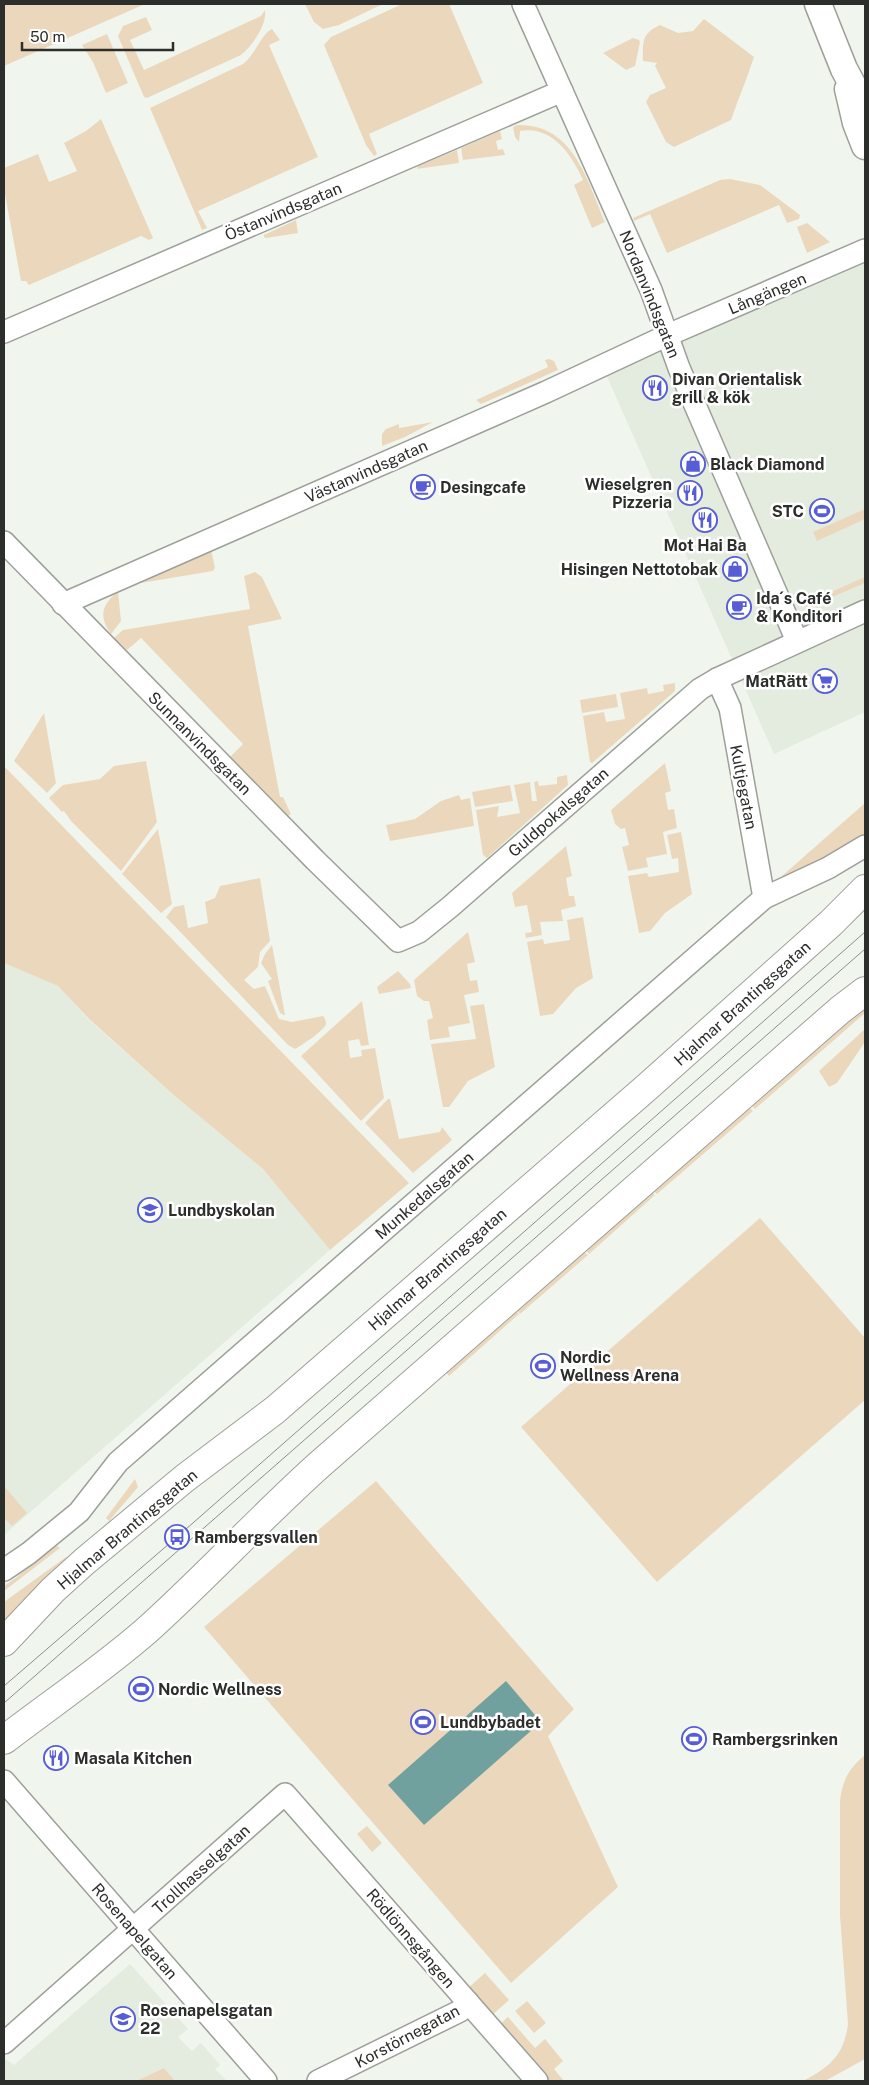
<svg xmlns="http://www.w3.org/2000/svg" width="869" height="2085" viewBox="0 0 869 2085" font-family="'Public Sans',sans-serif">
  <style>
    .built { fill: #e3ecde }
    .green { fill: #ebd8bc }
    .water { fill: #71a19f }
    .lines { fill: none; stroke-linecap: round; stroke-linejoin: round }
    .minor-casing { stroke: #9ba099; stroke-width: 24 }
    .tertiary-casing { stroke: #9ba099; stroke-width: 29 }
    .secondary-casing { stroke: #9ba099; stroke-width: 30 }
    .minor { stroke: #fff; stroke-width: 21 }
    .tertiary { stroke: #fff; stroke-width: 26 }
    .secondary { stroke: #fff; stroke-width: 28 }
    .tram { stroke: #8b8f8a; stroke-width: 1 }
    .labels { text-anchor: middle; stroke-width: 5; stroke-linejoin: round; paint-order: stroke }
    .street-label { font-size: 16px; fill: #2c2e2b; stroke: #fff }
    .poi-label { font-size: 16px; font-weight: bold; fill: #2c2e2b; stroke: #fff; text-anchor: start }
  </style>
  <rect width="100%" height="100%" fill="#f0f6ee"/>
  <g class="built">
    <polygon points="865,255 865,712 774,754 605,372"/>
    <polygon points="4,963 58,986 89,1020 176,1097 263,1169 330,1250 4,1535"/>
    <polygon points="130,1964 188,2029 178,2037 192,2051 201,2043 220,2065 215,2069 227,2081 175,2081 164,2068 136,2081 4,2081 4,2058 14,2065"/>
  </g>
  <g class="green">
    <polygon points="4,4 145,4 4,66"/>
    <polygon points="305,4 383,4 339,25 323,29 314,22"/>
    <polygon points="402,4 449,4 483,83 369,134 377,154 374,156 366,145 324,45 331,37"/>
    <path d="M265 10C267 25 253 45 241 55L147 98 144 97 118 36 123 26 146 17 152 30 130 40 144 70 261 16Z"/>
    <path d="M704 19 754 57C747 79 738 99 731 120L674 147 666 142 646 102 650 95 666 88 655 66 657 63 643 61C643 42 641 34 660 25L678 33 693 31Z"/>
    <path d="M272 29 280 40 269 45 318 157 198 211 207 228 202 230 150 108 243 64C255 55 262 33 272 29Z"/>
    <polygon points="107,34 128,83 106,93 93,62 82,45"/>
    <polygon points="633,38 639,40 640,42 635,66 626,70 603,53"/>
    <polygon points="101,119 153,238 149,240 141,236 29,285 26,281 21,281 4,189 4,168 38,154 49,182 77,171 64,143 86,131"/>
    <path d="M517 125C573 123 587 180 605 222L592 228 574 185 583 180C572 155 552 125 520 131L519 142 515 137 513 127Z"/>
    <polygon points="500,131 502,139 496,141 498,150 503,149 505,155 463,160 461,148"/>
    <polygon points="457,150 459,163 417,169 418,166"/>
    <polygon points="730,179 760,185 800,215 799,219 787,223 779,205 667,253 650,214 634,221 633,218 720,180"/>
    <polygon points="296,220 298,233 266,238 264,237 264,235"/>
    <polygon points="807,223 830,242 807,253 797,227"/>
    <polygon points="549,359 554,361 558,370 481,404 476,400 548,367 545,360"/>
    <polygon points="433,422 405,437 382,446 382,434 386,429 399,424 399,428"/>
    <polygon points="865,509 865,519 817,541 813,532"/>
    <polygon points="211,549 215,568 213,571 141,583"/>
    <polygon points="255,572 262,577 282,619 248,626 280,797 283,797 291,814 288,816 230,757 243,744 141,638 127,650 114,638 123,630 250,609 244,576"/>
    <polygon points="865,577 865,583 816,604 821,617 811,614 804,604"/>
    <path d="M118 591 121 621 111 634C98 616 102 605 118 591Z"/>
    <polygon points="675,683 675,691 592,763 590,762 583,716 604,712 606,722 625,719 620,693 647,688 648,694 664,691 663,685"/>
    <polygon points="616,694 618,707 582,713 580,700"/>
    <polygon points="44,713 56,783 47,793 14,761"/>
    <polygon points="146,761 157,822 121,871 71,821 64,811 62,812 49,798 63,785 100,779 114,766"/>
    <polygon points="665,763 671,791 665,793 668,810 674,809 677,828 663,832 667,854 646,858 648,867 628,871 622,847 629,845 625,828 621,829 615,824 611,810"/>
    <polygon points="4,766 409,1183 330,1250 263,1169 176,1097 89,1019 58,986 4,963"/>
    <polygon points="567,775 568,785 487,858 483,855 476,810 499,806 497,817 520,813 514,785 530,782 532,801 537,801 534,782 538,781 539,786 557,784 557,777"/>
    <polygon points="510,785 513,801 475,807 472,792"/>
    <polygon points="459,795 461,800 470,798 474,826 390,841 386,825 415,819 441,801"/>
    <polygon points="865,803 865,840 782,879 782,876"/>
    <polygon points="158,829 172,904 161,913 122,874"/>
    <polygon points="681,832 692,894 665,913 650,931 639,933 628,876 647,873 649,877 679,872 678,858 672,859 667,835"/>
    <polygon points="566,846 572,876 566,878 569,896 574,896 576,906 561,910 563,921 540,922 542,935 526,938 525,933 532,932 527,905 515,907 512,893"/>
    <path d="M260 878 270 941 260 952 258 967 244 980 254 989 265 986 279 1019 292 1022 323 1016C325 1018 326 1021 326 1024 325 1030 301 1046 295 1049L288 1045 166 917 174 907 184 905 188 928 208 923 205 902 215 898 220 886Z"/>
    <polygon points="583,917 593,978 576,988 553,1014 540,1016 527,942 543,939 544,944 570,940 567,920"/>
    <polygon points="468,932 475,962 467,964 470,981 477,980 479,992 464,995 470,1023 448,1027 450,1037 430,1040 427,1020 433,1018 429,1001 424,1001 417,996 414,980"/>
    <polygon points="272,945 285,1015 284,1015 280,1013 268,981 272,979 261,963 265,954"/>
    <polygon points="398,971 410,984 411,988 379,994 377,987"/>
    <polygon points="362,1001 369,1045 361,1046 359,1039 348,1041 350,1058 362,1056 361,1050 375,1048 384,1098 361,1121 301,1056"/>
    <polygon points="865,1003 865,1013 755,1109 750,1104"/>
    <polygon points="484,1004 495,1067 468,1081 449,1107 443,1107 431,1044 476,1039 470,1006"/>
    <polygon points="865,1029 865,1042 837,1083 829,1087 819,1071"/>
    <polygon points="388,1099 390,1099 399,1139 440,1132 442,1127 452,1140 413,1173 365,1123"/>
    <polygon points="748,1106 753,1111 657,1194 652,1190"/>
    <polygon points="651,1191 655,1195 589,1254 585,1249"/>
    <polygon points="760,1218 865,1338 865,1400 657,1582 521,1427"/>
    <polygon points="582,1251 588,1255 520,1314 516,1309"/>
    <polygon points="515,1309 519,1314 449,1376 445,1371"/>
    <polygon points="135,1479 138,1487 109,1521 106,1518"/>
    <polygon points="376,1481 574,1709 548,1736 618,1887 511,1983 204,1627"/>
    <polygon points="4,1486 27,1513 12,1526 4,1518"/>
    <path d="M57 1546 60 1548 4 1591V1586C19 1578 47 1548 57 1546Z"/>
    <polygon points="66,1557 72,1564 10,1620 4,1622 4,1602"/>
    <path d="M865 1755V2059L825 2081H803C830 2067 844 2055 848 2024L840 1916V1801C842 1781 849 1768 865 1755Z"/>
    <polygon points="367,1826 382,1843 372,1852 357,1834"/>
    <polygon points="485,1973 509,2000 491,2016 467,1989"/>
    <polygon points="527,2001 546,2023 534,2033 515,2011"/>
    <polygon points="508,2017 535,2048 545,2039 563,2061 554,2069 564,2081 547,2081 499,2025"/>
    <polygon points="164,2068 175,2081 136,2081"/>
  </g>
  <polygon class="water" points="506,1681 541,1722 424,1825 388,1785"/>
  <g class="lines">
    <defs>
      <g id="minor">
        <polyline points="523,4 651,290 679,368 797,641"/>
        <polyline points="4,332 562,91"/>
        <polyline points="4,542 315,860 398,941 419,932 450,907 700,689 717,679 865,611"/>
        <polyline points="63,604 546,392 668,335 865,250"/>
        <polyline points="717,679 730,708 764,898"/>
        <polyline points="4,1570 29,1553 79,1512 118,1462 764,898 828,868 865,846"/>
        <polyline points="4,1781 266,2081"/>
        <polyline points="4,2043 285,1794 537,2081"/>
        <polyline points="318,2081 460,2011 468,2002"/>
      </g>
      <g id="tertiary">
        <polyline points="818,4 844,69 865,108"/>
        <polyline points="848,89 856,123 865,146"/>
      </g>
      <g id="secondary">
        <polyline points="4,1642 53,1590 85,1561 185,1478 275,1410 646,1088 831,923 865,889"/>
        <path d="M4 1740C51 1704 101 1670 146 1631 205 1578 259 1519 319 1465L840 1010 865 991"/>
      </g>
    </defs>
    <use href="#minor" class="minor-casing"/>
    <use href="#tertiary" class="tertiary-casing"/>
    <use href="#secondary" class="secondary-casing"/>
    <use href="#minor" class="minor"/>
    <use href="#tertiary" class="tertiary"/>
    <use href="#secondary" class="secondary"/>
    <g class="tram">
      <polyline points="4,1686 177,1537 865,932"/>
      <polyline points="4,1703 865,949"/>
    </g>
  </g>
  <defs>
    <symbol id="restaurant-ring" viewBox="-11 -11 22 22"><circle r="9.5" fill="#fff" stroke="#575ed5" stroke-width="1.5"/><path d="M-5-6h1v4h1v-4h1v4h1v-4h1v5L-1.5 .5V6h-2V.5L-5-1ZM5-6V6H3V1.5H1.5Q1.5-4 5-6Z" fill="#575ed5"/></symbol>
    <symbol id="shop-ring" viewBox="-11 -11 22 22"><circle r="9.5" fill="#fff" stroke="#575ed5" stroke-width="1.5"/><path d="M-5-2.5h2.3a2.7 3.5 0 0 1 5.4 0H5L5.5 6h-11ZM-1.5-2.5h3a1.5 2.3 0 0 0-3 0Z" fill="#575ed5"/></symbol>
    <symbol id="cafe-ring" viewBox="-11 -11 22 22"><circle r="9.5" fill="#fff" stroke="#575ed5" stroke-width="1.5"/><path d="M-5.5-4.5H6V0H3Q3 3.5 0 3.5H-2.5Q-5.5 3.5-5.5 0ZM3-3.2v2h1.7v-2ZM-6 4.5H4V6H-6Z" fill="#575ed5"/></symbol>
    <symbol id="stadium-ring" viewBox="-11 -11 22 22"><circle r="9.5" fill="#fff" stroke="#575ed5" stroke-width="1.5"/><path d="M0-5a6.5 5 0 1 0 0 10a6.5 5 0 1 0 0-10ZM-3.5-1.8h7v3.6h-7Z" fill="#575ed5"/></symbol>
    <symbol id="supermarket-ring" viewBox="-11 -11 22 22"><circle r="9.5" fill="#fff" stroke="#575ed5" stroke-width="1.5"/><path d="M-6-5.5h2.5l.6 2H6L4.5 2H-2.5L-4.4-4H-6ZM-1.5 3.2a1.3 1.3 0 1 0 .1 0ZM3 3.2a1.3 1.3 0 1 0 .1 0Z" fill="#575ed5"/></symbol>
    <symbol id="school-ring" viewBox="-11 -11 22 22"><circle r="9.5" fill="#fff" stroke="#575ed5" stroke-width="1.5"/><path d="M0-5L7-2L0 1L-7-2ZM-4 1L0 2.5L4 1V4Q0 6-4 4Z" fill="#575ed5"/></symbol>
    <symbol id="bus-ring" viewBox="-11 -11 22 22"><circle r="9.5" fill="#fff" stroke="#575ed5" stroke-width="1.5"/><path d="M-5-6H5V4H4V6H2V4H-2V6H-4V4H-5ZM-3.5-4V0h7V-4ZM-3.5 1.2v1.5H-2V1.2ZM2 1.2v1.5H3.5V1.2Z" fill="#575ed5"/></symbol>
  </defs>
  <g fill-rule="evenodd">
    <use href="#restaurant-ring" x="641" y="374" width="28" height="28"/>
    <use href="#shop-ring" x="679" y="450" width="28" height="28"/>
    <use href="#cafe-ring" x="409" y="473" width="28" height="28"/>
    <use href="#restaurant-ring" x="676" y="479" width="28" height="28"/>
    <use href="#stadium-ring" x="808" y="497" width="28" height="28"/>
    <use href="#restaurant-ring" x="691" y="506" width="28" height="28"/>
    <use href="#shop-ring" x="721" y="555" width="28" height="28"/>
    <use href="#cafe-ring" x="725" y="593" width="28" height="28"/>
    <use href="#supermarket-ring" x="811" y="667" width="28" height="28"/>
    <use href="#school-ring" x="136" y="1196" width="28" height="28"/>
    <use href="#stadium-ring" x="529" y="1352" width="28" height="28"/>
    <use href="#bus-ring" x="163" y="1523" width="28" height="28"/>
    <use href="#stadium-ring" x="127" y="1675" width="28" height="28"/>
    <use href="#stadium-ring" x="409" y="1708" width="28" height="28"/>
    <use href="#stadium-ring" x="680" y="1725" width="28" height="28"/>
    <use href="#restaurant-ring" x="42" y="1744" width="28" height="28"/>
    <use href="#school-ring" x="109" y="2005" width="28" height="28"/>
  </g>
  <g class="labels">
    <g class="street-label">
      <text transform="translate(283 211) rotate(-23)" y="6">Östanvindsgatan</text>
      <text transform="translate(767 293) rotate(-23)" y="6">Långängen</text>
      <text transform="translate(650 294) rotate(68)" y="6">Nordanvindsgatan</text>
      <text transform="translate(366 471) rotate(-24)" y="6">Västanvindsgatan</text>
      <text transform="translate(200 743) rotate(45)" y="6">Sunnanvindsgatan</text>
      <text transform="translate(744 787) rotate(79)" y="6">Kultjegatan</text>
      <text transform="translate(558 812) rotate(-41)" y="6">Guldpokalsgatan</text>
      <text transform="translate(742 1003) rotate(-42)" y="6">Hjalmar Brantingsgatan</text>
      <text transform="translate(424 1195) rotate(-41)" y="6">Munkedalsgatan</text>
      <text transform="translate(437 1269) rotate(-41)" y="6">Hjalmar Brantingsgatan</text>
      <text transform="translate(127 1529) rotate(-40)" y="6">Hjalmar Brantingsgatan</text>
      <text transform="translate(201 1869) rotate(-42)" y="6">Trollhasselgatan</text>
      <text transform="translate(135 1931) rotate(49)" y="6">Rosenapelgatan</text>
      <text transform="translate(411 1938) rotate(49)" y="6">Rödlönnsgången</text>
      <text transform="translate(407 2036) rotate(-28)" y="6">Korstörnegatan</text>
    </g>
    <g class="poi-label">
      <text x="672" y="385">Divan Orientalisk<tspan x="672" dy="18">grill &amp; kök</tspan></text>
      <text x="710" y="470">Black Diamond</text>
      <text x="672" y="490" text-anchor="end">Wieselgren<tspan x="672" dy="18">Pizzeria</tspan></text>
      <text x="440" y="493">Desingcafe</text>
      <text x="804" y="517" text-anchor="end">STC</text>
      <text x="705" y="551" text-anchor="middle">Mot Hai Ba</text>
      <text x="718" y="575" text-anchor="end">Hisingen Nettotobak</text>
      <text x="756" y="604">Ida´s Café<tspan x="756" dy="18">&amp; Konditori</tspan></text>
      <text x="808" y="687" text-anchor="end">MatRätt</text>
      <text x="168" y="1216">Lundbyskolan</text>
      <text x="560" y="1363">Nordic<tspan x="560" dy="18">Wellness Arena</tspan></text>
      <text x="194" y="1543">Rambergsvallen</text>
      <text x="158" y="1695">Nordic Wellness</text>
      <text x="440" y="1728">Lundbybadet</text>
      <text x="712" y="1745">Rambergsrinken</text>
      <text x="74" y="1764">Masala Kitchen</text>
      <text x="140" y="2016">Rosenapelsgatan<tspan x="140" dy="18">22</tspan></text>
    </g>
  </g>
  <rect width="869" height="2085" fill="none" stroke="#2c2e2b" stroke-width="10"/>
  <path d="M22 42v8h151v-8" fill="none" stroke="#2c2e2b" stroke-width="2.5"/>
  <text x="30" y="42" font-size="15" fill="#2c2e2b" stroke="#ffffff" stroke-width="4" paint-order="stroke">50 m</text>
</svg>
